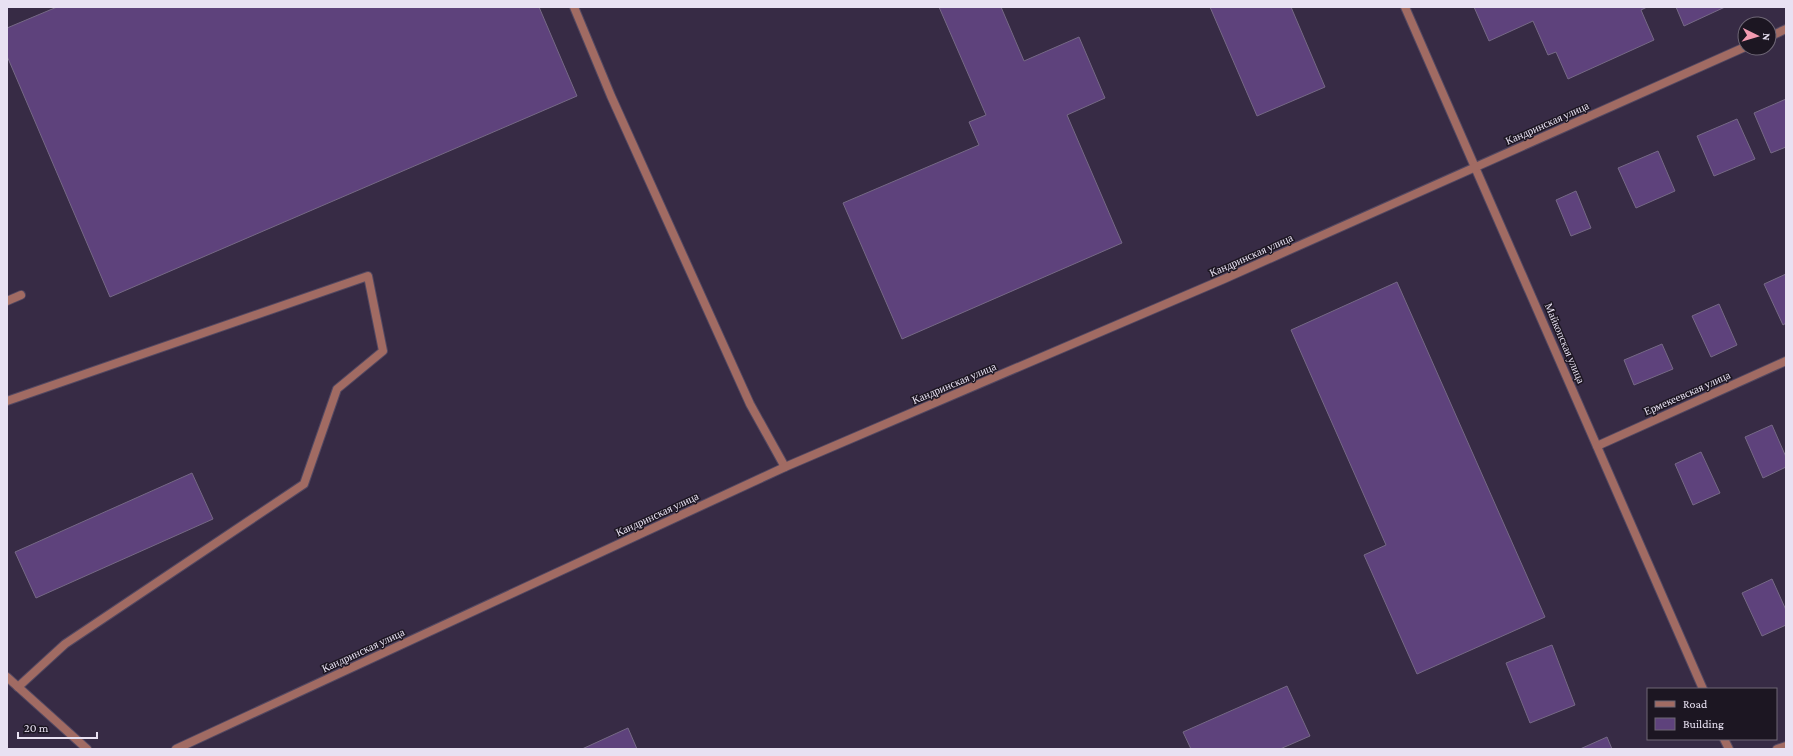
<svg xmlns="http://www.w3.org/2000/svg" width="1793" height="756" viewBox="0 0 1793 756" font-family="'Crimson Pro',serif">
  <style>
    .building { fill: #5e427c; stroke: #766986 }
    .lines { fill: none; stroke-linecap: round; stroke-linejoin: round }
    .lane-casing { stroke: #534861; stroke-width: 10 }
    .street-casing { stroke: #534861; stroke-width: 10 }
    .lane { stroke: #a16b63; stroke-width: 8 }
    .street { stroke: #a16b63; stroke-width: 8 }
    .labels { text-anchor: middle; stroke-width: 3; stroke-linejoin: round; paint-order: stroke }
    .street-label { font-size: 11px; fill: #e8e1f2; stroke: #1c1622 }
  </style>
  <rect width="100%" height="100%" fill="#372b45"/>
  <g class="building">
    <polygon points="57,7 539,7 577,96 110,297 7,56 7,28"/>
    <polygon points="939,7 1001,7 1024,61 1079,37 1105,98 1067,115 1122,243 902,339 843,203 979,145 969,122 986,115"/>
    <polygon points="1210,7 1291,7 1325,87 1257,116"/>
    <polygon points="1474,7 1647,7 1641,10 1654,40 1568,79 1556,52 1548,55 1533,21 1489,41"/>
    <polygon points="1676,7 1725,7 1684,26"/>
    <polygon points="1786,99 1786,147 1771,153 1754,113"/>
    <polygon points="1737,119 1755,159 1714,176 1697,136"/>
    <polygon points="1658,151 1675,191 1636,208 1618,168"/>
    <polygon points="1576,191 1591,228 1571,236 1556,200"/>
    <polygon points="1786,274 1786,323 1783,325 1764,284"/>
    <polygon points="1397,282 1545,617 1417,674 1364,555 1386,545 1291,330"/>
    <polygon points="1719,304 1737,345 1711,357 1692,316"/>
    <polygon points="1662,344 1673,369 1634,385 1624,360"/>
    <polygon points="1772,425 1786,457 1786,467 1763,478 1745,437"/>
    <polygon points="1701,452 1720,493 1693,505 1675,464"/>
    <polygon points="192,473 213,519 36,598 15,552"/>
    <polygon points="1772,579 1786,610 1786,625 1762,636 1742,593"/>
    <polygon points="1552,645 1575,705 1530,723 1506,663"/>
    <polygon points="1287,686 1310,736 1280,749 1191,749 1183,732"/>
    <polygon points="628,728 637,749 582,749"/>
    <polygon points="1607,737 1612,749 1580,749"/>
  </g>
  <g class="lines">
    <defs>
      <g id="lane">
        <polyline points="574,7 611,96 750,404 785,467"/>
        <polyline points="7,301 21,295"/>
        <polyline points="7,401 368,276 383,351 337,389 304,484 65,644 18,687"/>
      </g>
      <g id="street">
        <polyline points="1405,7 1703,689"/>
        <polyline points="1769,37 1786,29"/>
        <polyline points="1597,446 1786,361"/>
        <polyline points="7,677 87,749"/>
        <polyline points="1724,739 1729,749"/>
        <polyline points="176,749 785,467 1224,279 1745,47"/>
        <polyline points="1777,749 1786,746"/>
      </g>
    </defs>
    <use href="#lane" class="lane-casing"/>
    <use href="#street" class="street-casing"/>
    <use href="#lane" class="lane"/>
    <use href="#street" class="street"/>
  </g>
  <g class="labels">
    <g class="street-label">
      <text transform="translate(1547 123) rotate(-24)" y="4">Кандринская улица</text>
      <text transform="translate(1251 255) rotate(-24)" y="4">Кандринская улица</text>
      <text transform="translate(1565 343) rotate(67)" y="4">Майкопская улица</text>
      <text transform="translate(954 383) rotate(-23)" y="4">Кандринская улица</text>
      <text transform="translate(1687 393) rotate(-24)" y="4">Ермекеевская улица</text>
      <text transform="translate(657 514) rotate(-25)" y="4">Кандринская улица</text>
      <text transform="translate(363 650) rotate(-25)" y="4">Кандринская улица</text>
    </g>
  </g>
  <rect width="1793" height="756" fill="none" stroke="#e8e1f2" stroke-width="16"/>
  <rect x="1647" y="688" width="130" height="52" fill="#1c1622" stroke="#6e6775"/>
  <rect x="1655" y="701" width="20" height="6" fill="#a16b63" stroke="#6e6775"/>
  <text x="1683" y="708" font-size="12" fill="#e8e1f2">Road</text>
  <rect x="1655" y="718" width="20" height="12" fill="#5e427c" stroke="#6e6775"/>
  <text x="1683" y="728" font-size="12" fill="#e8e1f2">Building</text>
  <g transform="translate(1757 36) rotate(95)"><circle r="19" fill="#1c1622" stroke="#6e6775"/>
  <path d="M0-3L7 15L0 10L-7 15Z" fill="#f29ab0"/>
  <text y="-6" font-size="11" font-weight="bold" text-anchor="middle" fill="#e8e1f2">N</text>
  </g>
  <path d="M18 732v6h79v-6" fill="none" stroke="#e8e1f2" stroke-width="2"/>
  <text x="24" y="732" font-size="12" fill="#e8e1f2" stroke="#1c1622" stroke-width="3" paint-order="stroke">20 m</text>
</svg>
